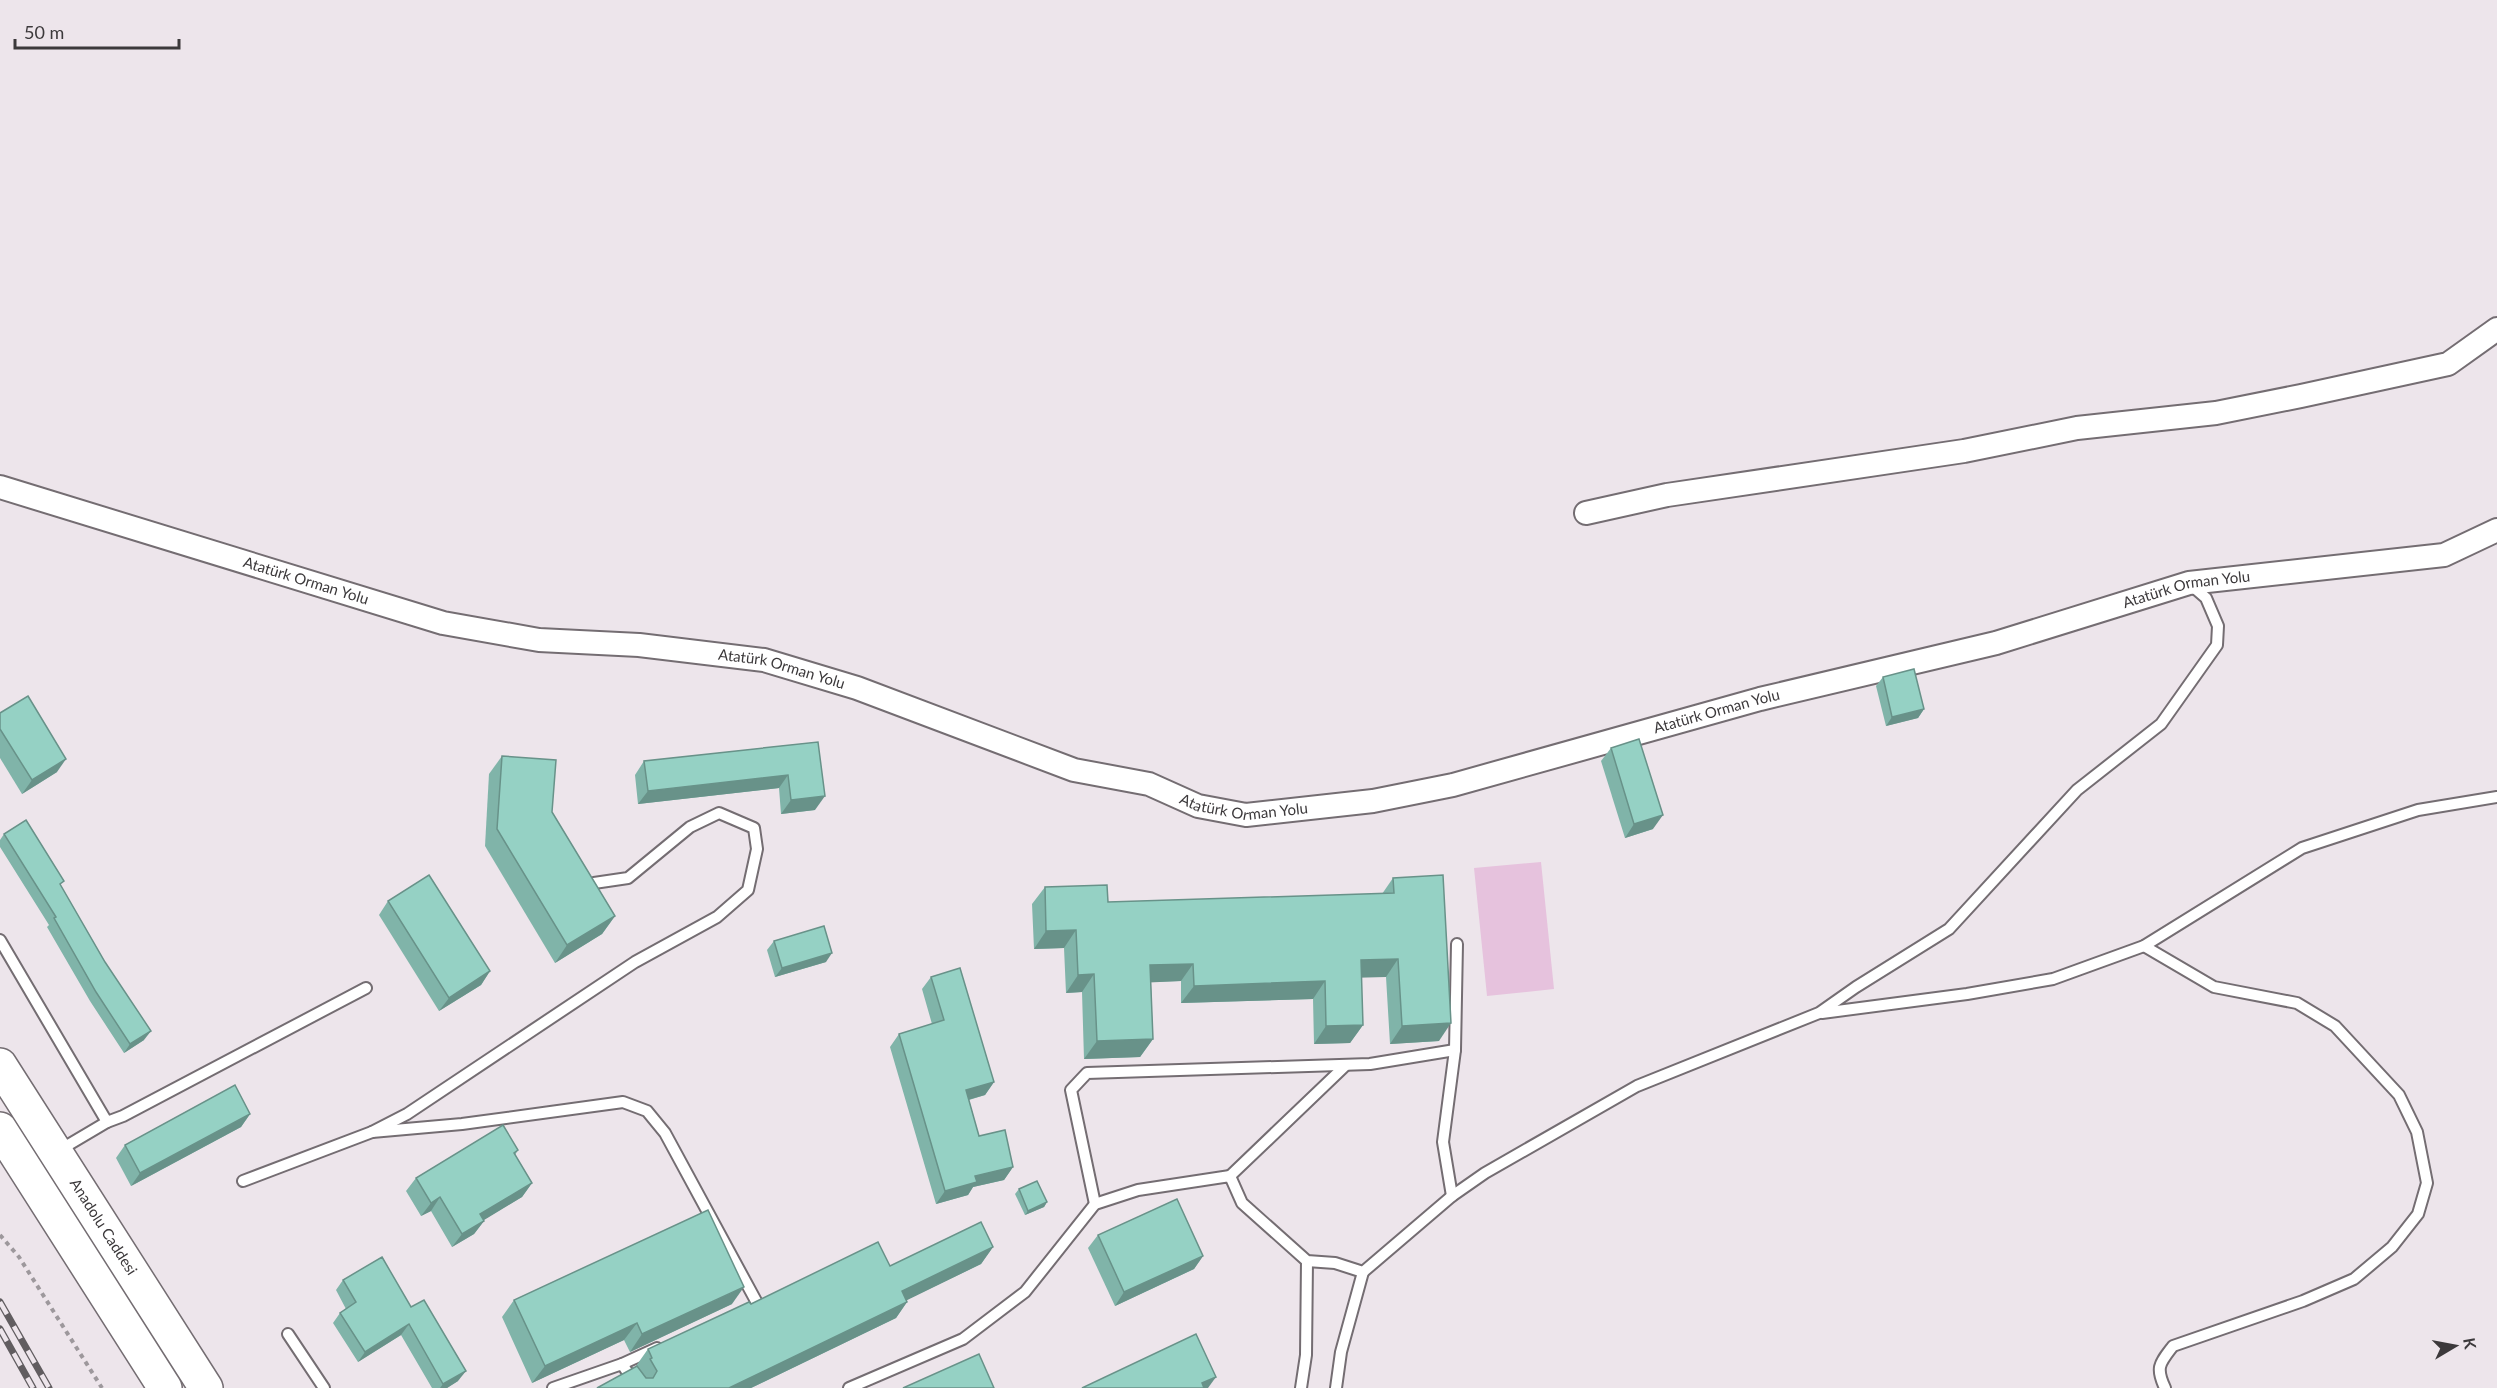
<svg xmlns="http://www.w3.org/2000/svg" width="2497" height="1388" viewBox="0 0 2497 1388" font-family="Lato,sans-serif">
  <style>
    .green { fill: #e6c2dd }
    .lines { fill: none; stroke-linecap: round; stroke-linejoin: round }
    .service-casing { stroke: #746d72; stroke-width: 14 }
    .minor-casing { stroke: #746d72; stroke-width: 26 }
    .trunk-casing { stroke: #746d72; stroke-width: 36 }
    .path { stroke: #9d989c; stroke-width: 4; stroke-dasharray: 4.5 4.5; stroke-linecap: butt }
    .service { stroke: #fff; stroke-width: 10 }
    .minor { stroke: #fff; stroke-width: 22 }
    .trunk { stroke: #fff; stroke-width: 33 }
    .rail-casing { stroke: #615d60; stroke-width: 7 }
    .rail { stroke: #ede5eb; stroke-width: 4.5; stroke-dasharray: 14; stroke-linecap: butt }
    .wall { fill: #80b4a9 }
    .shaded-wall { fill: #689289 }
    .building { fill: #95d1c4; stroke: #689289; stroke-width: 1.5 }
    .labels { text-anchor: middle; stroke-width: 4.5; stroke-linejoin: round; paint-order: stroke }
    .street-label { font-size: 15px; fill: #3c393b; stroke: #ede5eb }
  </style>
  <rect width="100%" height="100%" fill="#ede5eb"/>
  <polygon class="green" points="1541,862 1554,989 1487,996 1474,868"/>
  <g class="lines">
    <defs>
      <g id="service">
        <polyline points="0,940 107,1122 123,1116 366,988"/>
        <path d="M2144 946 2214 987 2297 1003 2335 1026 2399 1095 2417 1132 2427 1183 2418 1214 2392 1247 2354 1279 2303 1301 2173 1346C2160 1363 2155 1367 2165 1388"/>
        <polyline points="1822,1013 1967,994 2053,979 2144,946 2302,848 2418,810 2497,797"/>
        <polyline points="372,1132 407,1114 635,962 717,917 748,890 757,849 754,828 719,813 690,827 628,878 594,883"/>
        <polyline points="58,1151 107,1122"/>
        <polyline points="1230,1176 1346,1065"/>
        <polyline points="243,1181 372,1132 462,1124 623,1102 647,1111 665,1133 756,1301"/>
        <polyline points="1452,1196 1443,1142 1455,1050 1457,944"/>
        <polyline points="1095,1204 1071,1090 1087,1073 1370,1064 1455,1050"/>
        <polyline points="288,1334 324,1388"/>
        <polyline points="622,1364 657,1348"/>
        <polyline points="553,1388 622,1364 638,1388"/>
        <polyline points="849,1388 963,1339 1025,1292 1095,1204 1138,1190 1230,1176 1242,1203 1307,1261 1335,1263 1363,1272 1452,1196 1485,1173 1637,1086 1819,1013 1856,987 1949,929 2077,790 2161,724 2217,645 2218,626 2206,598 2191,585"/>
        <polyline points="1301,1388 1306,1355 1307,1261"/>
        <polyline points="1336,1388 1341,1352 1363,1272"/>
      </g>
      <g id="minor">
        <path id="s1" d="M0 487 443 623 539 640 639 645 764 660 857 688 1074 770 1149 784 1198 806 1246 815 1373 801 1453 785 1760 699 1996 643 2189 583 2444 555 2497 530"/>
        <polyline points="1586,513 1667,495 1964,451 2077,428 2216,413 2301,396 2448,364 2497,329"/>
      </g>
      <g id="trunk">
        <path id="s2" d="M0 1065 206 1388"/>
        <polyline points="0,1129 165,1388"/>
      </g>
    </defs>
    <use href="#service" class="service-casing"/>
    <use href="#minor" class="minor-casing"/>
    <use href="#trunk" class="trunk-casing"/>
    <polyline class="path" points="0,1235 19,1257 102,1388"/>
    <use href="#service" class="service"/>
    <use href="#minor" class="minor"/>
    <use href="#trunk" class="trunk"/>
    <defs>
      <g id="rail">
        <polyline points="0,1302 49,1388"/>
        <polyline points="0,1329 33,1388"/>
      </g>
    </defs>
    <use href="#rail" class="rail-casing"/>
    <use href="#rail" class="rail"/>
  </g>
  <g class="wall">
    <polygon points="1883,677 1924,709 1918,718 1886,726 1876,686"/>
    <polygon points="0,713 57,772 22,794 0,758"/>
    <polygon points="818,742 815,810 781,814 779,788 638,804 635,775 644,761"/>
    <polygon points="1611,748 1653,829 1625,838 1601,761"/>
    <polygon points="502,756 552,812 615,916 602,934 555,963 485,846 489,774"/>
    <polygon points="4,834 61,886 144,1040 124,1053 90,1001 47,927 49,925 0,847 0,840"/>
    <polygon points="1393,878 1439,1041 1390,1044 1386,977 1361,977 1363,1025 1350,1043 1314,1044 1313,999 1181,1003 1181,981 1151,982 1153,1039 1140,1057 1084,1059 1082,992 1066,993 1064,948 1034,949 1032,904 1045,887 1108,902 1382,894"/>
    <polygon points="388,901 490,971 481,985 439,1011 379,915"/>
    <polygon points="774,941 826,962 775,977 767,950"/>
    <polygon points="931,977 994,1082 985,1095 969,1100 979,1136 1013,1167 1004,1180 973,1187 968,1195 936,1204 890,1047 899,1034 932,1024 922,989"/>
    <polygon points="250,1114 241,1127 131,1186 116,1158 125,1145"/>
    <polygon points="518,1150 515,1155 532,1183 522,1197 483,1220 484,1221 474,1234 452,1247 431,1211 421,1216 406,1191 416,1178"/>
    <polygon points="1019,1189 1047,1202 1044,1207 1025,1215 1015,1194"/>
    <polygon points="1098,1235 1203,1256 1194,1269 1115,1306 1088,1248"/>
    <polygon points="993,1247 981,1264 906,1300 907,1302 896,1318 751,1388 597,1388 637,1366 636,1366 648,1349 751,1304 890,1266"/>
    <polygon points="343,1280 411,1307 458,1381 447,1388 432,1388 401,1335 358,1362 333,1323 340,1313 346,1309 336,1290"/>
    <polygon points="514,1300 732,1304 630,1352 624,1340 532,1383 502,1317"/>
  </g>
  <g class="shaded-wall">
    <polygon points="1924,709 1918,718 1886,726 1892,717"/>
    <polygon points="66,759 57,772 22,794 32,780"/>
    <polygon points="788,775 779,788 638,804 648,791"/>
    <polygon points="825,796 815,810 781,814 791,800"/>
    <polygon points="1663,815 1653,829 1625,838 1634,824"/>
    <polygon points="615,916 602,934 555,963 567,945"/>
    <polygon points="1076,930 1064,948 1034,949 1046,931"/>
    <polygon points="832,953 826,962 775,977 782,968"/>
    <polygon points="1398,959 1386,977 1348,978 1361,960"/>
    <polygon points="1193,964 1181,981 1138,983 1150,965"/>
    <polygon points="490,971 481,985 439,1011 449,998"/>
    <polygon points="1094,974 1082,992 1066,993 1078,975"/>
    <polygon points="1325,981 1313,999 1181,1003 1194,986"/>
    <polygon points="1451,1023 1439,1041 1390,1044 1402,1026"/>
    <polygon points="1363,1025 1350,1043 1314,1044 1326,1026"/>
    <polygon points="151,1031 144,1040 124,1053 130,1044"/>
    <polygon points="1153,1039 1140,1057 1084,1059 1097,1041"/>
    <polygon points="994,1082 985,1095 957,1103 966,1090"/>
    <polygon points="250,1114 241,1127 131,1186 140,1173"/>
    <polygon points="1013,1167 1004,1180 973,1187 968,1195 936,1204 945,1191 975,1176"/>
    <polygon points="532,1183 522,1197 471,1228 480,1214"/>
    <polygon points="440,1197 431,1211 421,1216 431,1203"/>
    <polygon points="1047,1202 1044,1207 1025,1215 1028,1211"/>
    <polygon points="484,1221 474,1234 452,1247 462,1234"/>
    <polygon points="993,1247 981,1264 891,1308 902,1291"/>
    <polygon points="1203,1256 1194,1269 1115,1306 1124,1292"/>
    <polygon points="744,1287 732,1304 630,1352 642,1334"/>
    <polygon points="907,1302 896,1318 751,1388 729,1388"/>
    <polygon points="637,1323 624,1340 532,1383 545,1366"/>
    <polygon points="409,1324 401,1335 358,1362 365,1352"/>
    <polygon points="466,1371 458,1381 447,1388 440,1388 443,1384"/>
    <polygon points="1216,1377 1208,1388 1199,1388 1202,1383"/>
  </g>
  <g class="building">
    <polygon points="1914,669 1924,709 1892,717 1883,677"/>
    <polygon points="28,696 66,759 32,780 0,729 0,713"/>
    <polygon points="1639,739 1663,815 1634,824 1611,748"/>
    <polygon points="818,742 825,796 791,800 788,775 648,791 644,761"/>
    <polygon points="502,756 556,760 552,812 615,916 567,945 497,829"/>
    <polygon points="26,820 64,881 60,884 105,962 151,1031 130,1044 96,992 54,918 56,917 4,834"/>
    <polygon points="429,875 490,971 449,998 388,901"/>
    <polygon points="1443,875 1451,1023 1402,1026 1398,959 1361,960 1363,1025 1326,1026 1325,981 1194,986 1193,964 1150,965 1153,1039 1097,1041 1094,974 1078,975 1076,930 1046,931 1045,887 1107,885 1108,902 1394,893 1393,878"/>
    <polygon points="824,926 832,953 782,968 774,941"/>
    <polygon points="960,968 994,1082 966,1090 979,1136 1005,1130 1013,1167 975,1176 977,1182 945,1191 899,1034 944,1020 931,977"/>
    <polygon points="235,1085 250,1114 140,1173 125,1145"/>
    <polygon points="503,1125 518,1150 514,1153 532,1183 480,1214 484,1221 462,1234 440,1197 431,1203 416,1178"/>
    <polygon points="1037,1181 1047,1202 1028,1211 1019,1189"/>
    <polygon points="1177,1199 1203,1256 1124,1292 1098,1235"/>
    <polygon points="708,1210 744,1287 642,1334 637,1323 545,1366 514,1300"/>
    <polygon points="981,1222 993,1247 902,1291 907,1302 729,1388 597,1388 637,1366 646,1378 653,1378 657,1371 650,1359 652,1358 648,1349 749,1302 751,1304 878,1242 890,1266"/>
    <polygon points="382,1257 411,1307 424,1300 466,1371 443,1384 409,1324 365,1352 340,1313 356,1302 343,1280"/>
    <polygon points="1196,1334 1216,1377 1202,1383 1204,1388 1082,1388"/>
    <polygon points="979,1354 994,1388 903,1388"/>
  </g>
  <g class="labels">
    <g class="street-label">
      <text dy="5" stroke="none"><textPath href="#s1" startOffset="320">Atatürk Orman Yolu</textPath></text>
      <text dy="5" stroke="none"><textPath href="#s1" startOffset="2264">Atatürk Orman Yolu</textPath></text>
      <text dy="5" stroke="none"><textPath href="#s1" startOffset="806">Atatürk Orman Yolu</textPath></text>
      <text dy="5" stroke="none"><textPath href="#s1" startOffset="1778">Atatürk Orman Yolu</textPath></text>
      <text dy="5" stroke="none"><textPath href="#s1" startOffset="1292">Atatürk Orman Yolu</textPath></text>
      <text dy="5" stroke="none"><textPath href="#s2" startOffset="192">Anadolu Caddesi</textPath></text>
    </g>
  </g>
  <g transform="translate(2455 1346) rotate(80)" stroke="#ede5eb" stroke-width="4.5" paint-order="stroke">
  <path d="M0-4.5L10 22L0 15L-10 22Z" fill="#3c393b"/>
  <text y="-9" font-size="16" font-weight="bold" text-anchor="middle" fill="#3c393b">K</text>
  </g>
  <path d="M15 39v9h164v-9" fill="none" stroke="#3c393b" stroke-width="3"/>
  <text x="24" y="39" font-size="18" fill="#3c393b" stroke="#ede5eb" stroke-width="4.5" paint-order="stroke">50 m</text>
</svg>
